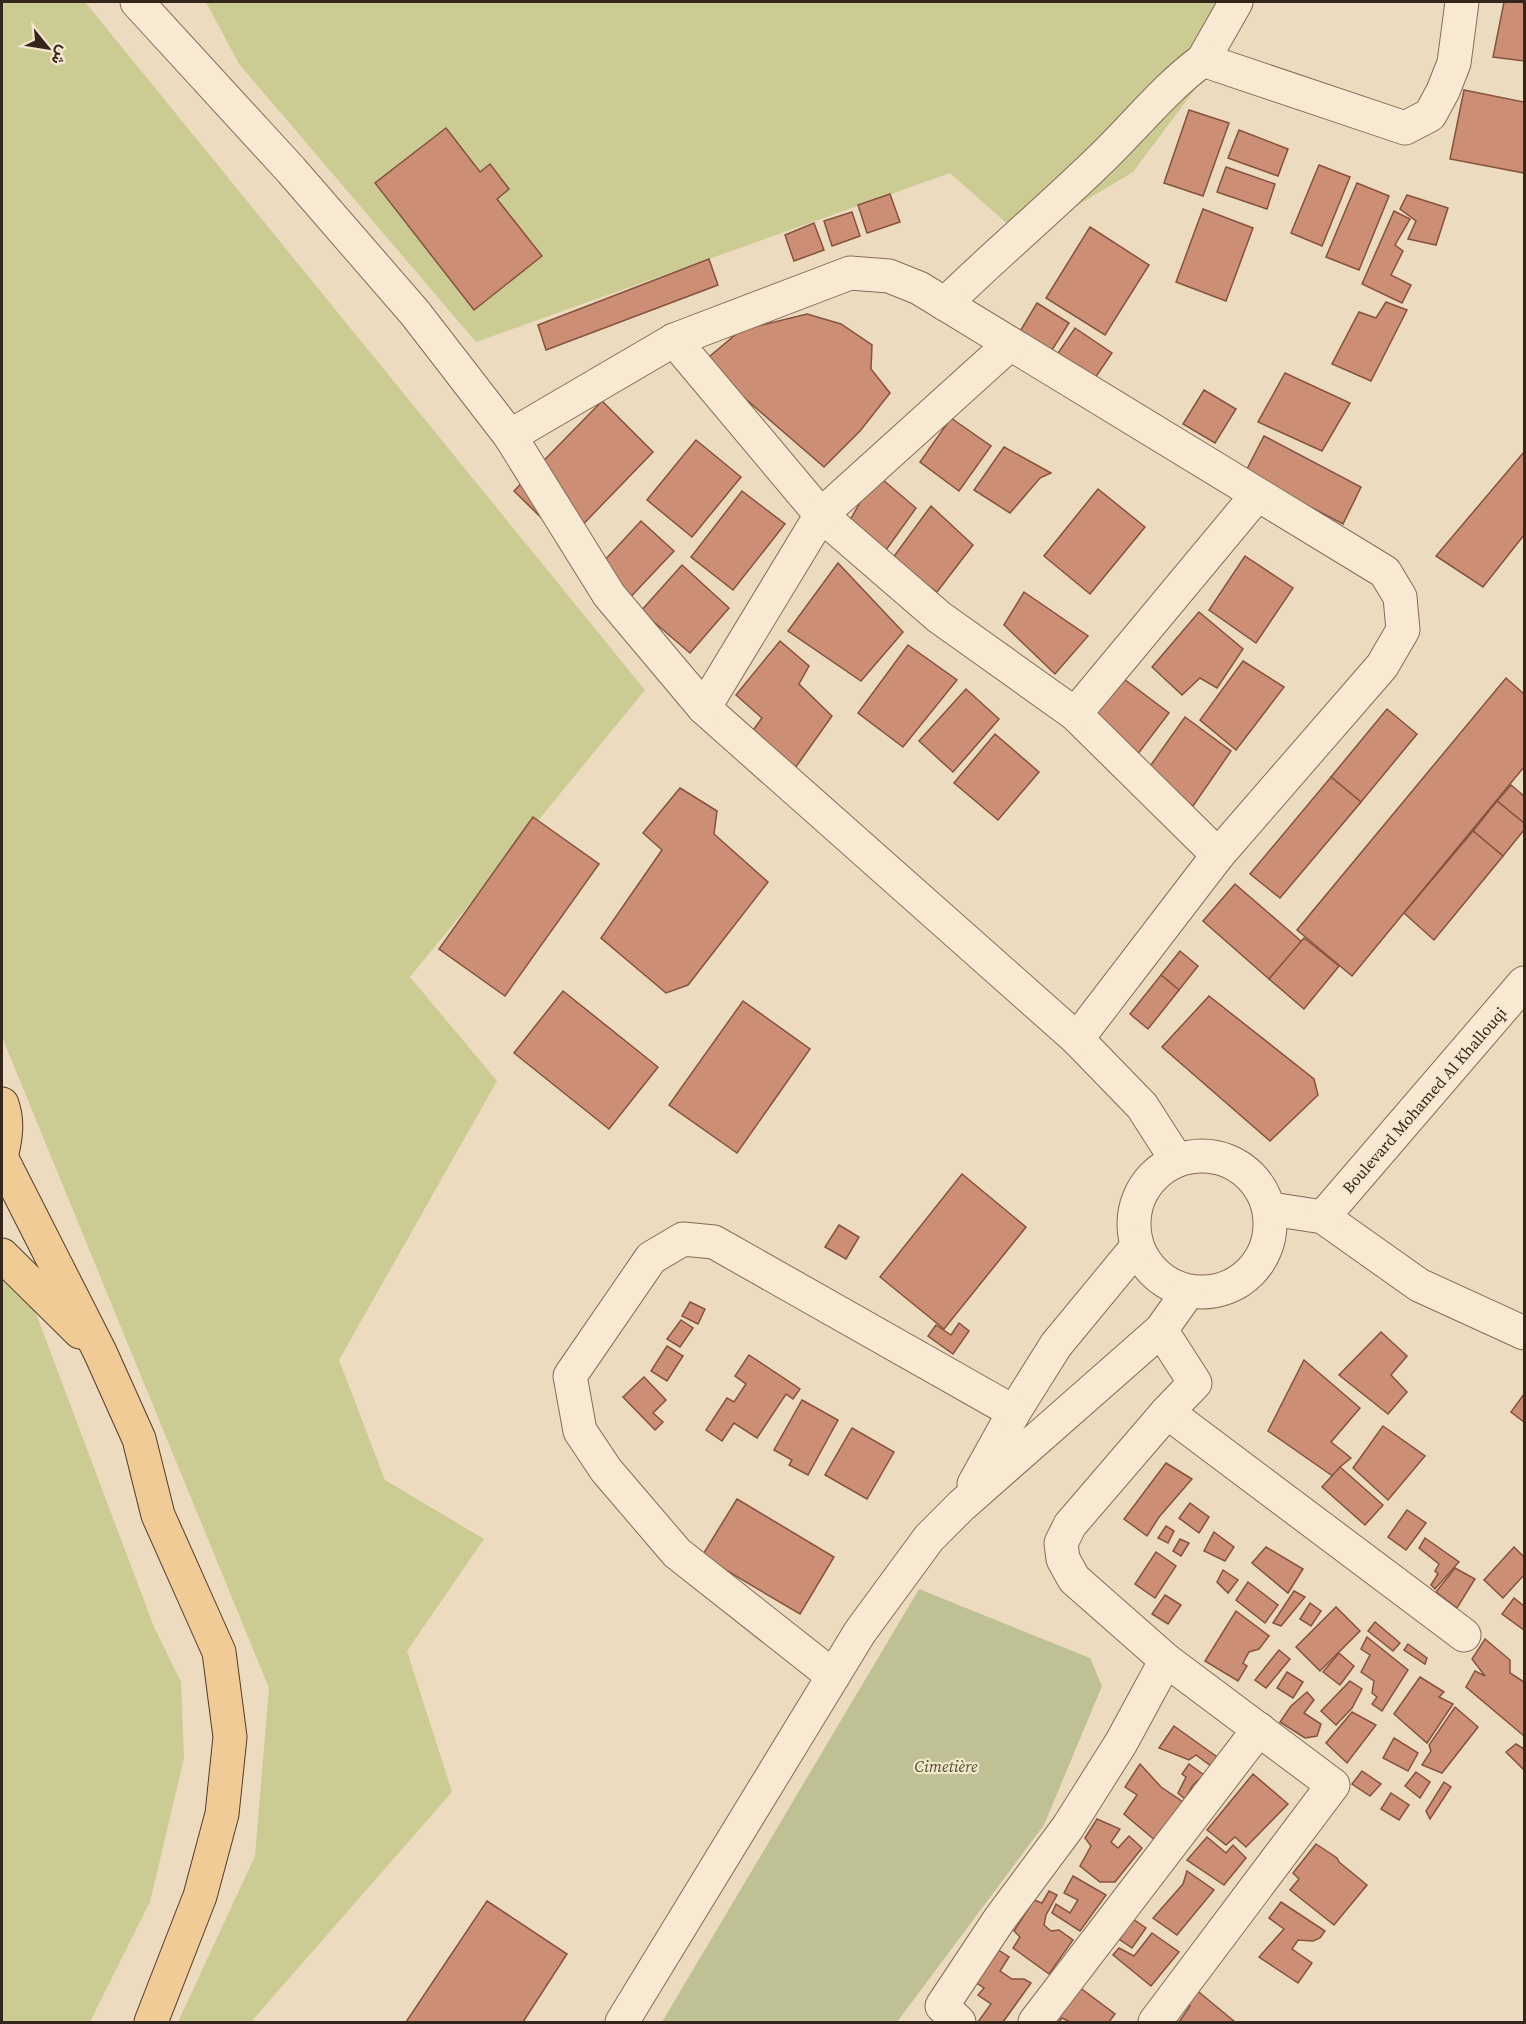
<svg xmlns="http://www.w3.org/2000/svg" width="1526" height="2024" viewBox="0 0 1526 2024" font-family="'Source Serif 4',Vazirmatn,serif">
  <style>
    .green { fill: #cbcb93 }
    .cemetery { fill: #bfc093 }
    .building { fill: #cc8f75; stroke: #85523e; stroke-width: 1.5 }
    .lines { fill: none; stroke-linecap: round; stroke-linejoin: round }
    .minor-casing { stroke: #866b58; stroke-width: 35 }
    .primary-casing { stroke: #533a2c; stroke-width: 35 }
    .minor { stroke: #f8e9d2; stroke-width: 33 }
    .primary { stroke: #f1cb96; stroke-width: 33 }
    .labels { text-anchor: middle; stroke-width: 4.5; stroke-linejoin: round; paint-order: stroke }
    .street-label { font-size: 16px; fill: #35261c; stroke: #f5e6cf }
    .park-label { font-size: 16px; font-style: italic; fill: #4b5223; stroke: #f5e6cf }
  </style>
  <rect width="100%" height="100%" fill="#eddbbf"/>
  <g class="green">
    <polygon points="2,2 85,2 645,690 410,977 497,1081 339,1360 385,1480 484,1539 407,1651 452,1792 251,2022 178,2022 255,1856 269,1688 2,1037"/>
    <polygon points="206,2 1248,2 1225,49 1133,172 1023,238 950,173 476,342 239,64"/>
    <polygon points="2,1272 29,1295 154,1627 181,1682 184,1758 150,1902 90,2022 2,2022"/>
  </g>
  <polygon class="cemetery" points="919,1589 1090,1658 1102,1686 1044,1825 897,2022 662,2022"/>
  <g class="building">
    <polygon points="1504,2 1524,2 1524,61 1493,57"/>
    <polygon points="1464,90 1524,102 1524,173 1450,159"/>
    <polygon points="1189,110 1229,123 1203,196 1164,183"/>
    <polygon points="446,128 480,172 490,164 509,189 497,199 542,256 474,310 375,183"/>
    <polygon points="1239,130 1288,149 1278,176 1228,158"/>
    <polygon points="1319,165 1350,177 1322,246 1291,233"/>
    <polygon points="1226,167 1275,184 1267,209 1217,192"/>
    <polygon points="1357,183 1389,196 1359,270 1326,257"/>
    <polygon points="890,194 900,222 867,233 858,205"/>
    <polygon points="1407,195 1448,208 1436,245 1408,239 1416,221 1400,209"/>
    <polygon points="1203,209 1253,228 1226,301 1176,282"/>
    <polygon points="1394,211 1410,219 1395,245 1403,251 1391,275 1411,285 1402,303 1362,284"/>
    <polygon points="852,212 860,236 832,246 824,221"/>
    <polygon points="814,223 824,250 794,261 785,235"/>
    <polygon points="1090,227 1149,265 1105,335 1046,298"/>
    <polygon points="709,259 718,285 546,350 538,325"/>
    <polygon points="1386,302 1407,310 1371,381 1332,364 1359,312 1376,318"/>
    <polygon points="1037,303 1069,323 1047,358 1016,338"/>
    <polygon points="807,314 841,324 872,345 871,369 890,393 860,431 824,467 703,362 741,330"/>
    <polygon points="1075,328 1112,353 1091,384 1054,359"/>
    <polygon points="1285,373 1350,403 1322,451 1258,422"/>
    <polygon points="1204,390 1236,409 1215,443 1183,424"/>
    <polygon points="602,401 653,452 566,542 514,491"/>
    <polygon points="951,418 991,446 959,491 920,462"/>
    <polygon points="1264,436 1361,487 1343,524 1245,473"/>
    <polygon points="696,440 741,477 692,537 647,500"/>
    <polygon points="1004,447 1051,473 1040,478 1010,513 974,490"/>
    <polygon points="1524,452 1524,535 1483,587 1436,556"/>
    <polygon points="876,474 916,508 881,557 849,522"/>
    <polygon points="1098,489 1145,527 1090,594 1044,556"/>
    <polygon points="742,491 785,524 733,590 691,557"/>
    <polygon points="931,506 973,545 937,592 892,559"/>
    <polygon points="641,521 674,551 623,605 591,575"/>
    <polygon points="1245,556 1293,588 1256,643 1209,610"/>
    <polygon points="838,563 903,632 861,681 788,631"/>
    <polygon points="682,565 729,608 690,653 641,611"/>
    <polygon points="1024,592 1088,636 1055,674 1004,625"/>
    <polygon points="1199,612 1243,649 1217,688 1200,678 1182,695 1152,667"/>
    <polygon points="780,641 809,666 799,684 832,716 793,771 748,737 762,718 736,695"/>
    <polygon points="908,645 957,680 903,747 858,713"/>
    <polygon points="1243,661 1284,687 1236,750 1200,720"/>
    <polygon points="1120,676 1169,713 1134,759 1085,722"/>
    <polygon points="1506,678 1524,694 1524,767 1352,976 1297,930"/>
    <polygon points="966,689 999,719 953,772 919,741"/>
    <polygon points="1387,709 1417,734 1361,802 1331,777"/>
    <polygon points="1185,717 1231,751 1193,806 1146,772"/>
    <polygon points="995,734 1039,772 998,820 954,783"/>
    <polygon points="1331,777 1361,802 1280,898 1250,874"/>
    <polygon points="1511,785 1524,796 1524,823 1497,801"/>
    <polygon points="680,788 717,811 714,834 768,882 688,985 666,993 601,938 662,850 643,833"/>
    <polygon points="1497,801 1524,823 1524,830 1503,856 1473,831"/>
    <polygon points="533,817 599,864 505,996 439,949"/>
    <polygon points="1473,831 1503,856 1434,940 1404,913"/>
    <polygon points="1235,884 1302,942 1269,979 1203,921"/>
    <polygon points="1304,938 1339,966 1304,1009 1269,979"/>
    <polygon points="1180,951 1198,966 1179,990 1161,975"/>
    <polygon points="1161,975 1179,990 1148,1029 1130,1014"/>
    <polygon points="563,991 658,1067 609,1129 514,1053"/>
    <polygon points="1209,996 1314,1079 1318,1095 1270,1141 1162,1047"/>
    <polygon points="743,1001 810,1049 737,1153 669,1105"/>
    <polygon points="962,1174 1026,1227 944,1329 880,1277"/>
    <polygon points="839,1225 859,1237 846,1259 825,1247"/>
    <polygon points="690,1302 705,1309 698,1324 682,1316"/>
    <polygon points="681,1320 693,1328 680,1347 667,1339"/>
    <polygon points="959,1323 969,1331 953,1354 928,1336 936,1325 951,1335"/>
    <polygon points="1381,1332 1407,1356 1391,1375 1407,1392 1388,1414 1339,1375"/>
    <polygon points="667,1346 683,1356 667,1381 651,1371"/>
    <polygon points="749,1355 800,1389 793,1399 786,1394 757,1438 734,1423 722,1441 706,1430 727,1398 734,1402 746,1384 735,1376"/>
    <polygon points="1304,1360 1360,1408 1331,1442 1351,1458 1340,1467 1334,1477 1268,1431"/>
    <polygon points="644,1377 666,1400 653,1413 663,1422 655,1430 623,1397"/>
    <polygon points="1524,1394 1524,1422 1511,1412"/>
    <polygon points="802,1400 838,1420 808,1475 789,1465 792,1460 774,1450"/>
    <polygon points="1383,1426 1425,1456 1388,1500 1353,1468"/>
    <polygon points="852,1428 894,1452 867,1499 825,1475"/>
    <polygon points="1166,1463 1192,1479 1159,1517 1147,1536 1124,1519"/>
    <polygon points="1340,1467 1383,1505 1365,1525 1322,1487"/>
    <polygon points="737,1499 834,1557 800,1614 702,1556"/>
    <polygon points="1190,1503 1209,1517 1199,1533 1179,1518"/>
    <polygon points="1407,1510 1426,1523 1406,1550 1388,1537"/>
    <polygon points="1166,1526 1174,1531 1168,1543 1158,1538"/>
    <polygon points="1214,1532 1234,1547 1225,1561 1204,1551"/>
    <polygon points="1425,1538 1459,1562 1435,1589 1431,1585 1438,1574 1435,1571 1439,1564 1419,1548"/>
    <polygon points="1180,1539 1189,1543 1181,1556 1173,1551"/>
    <polygon points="1266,1547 1303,1569 1288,1593 1252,1563"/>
    <polygon points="1514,1547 1524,1557 1524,1575 1503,1598 1484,1580"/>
    <polygon points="1156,1552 1176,1566 1155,1598 1135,1584"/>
    <polygon points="1455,1568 1475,1579 1457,1608 1436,1592"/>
    <polygon points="1223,1570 1238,1580 1228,1593 1217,1582"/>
    <polygon points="1248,1582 1278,1605 1265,1623 1236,1600"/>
    <polygon points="1294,1591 1305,1597 1281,1626 1273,1623"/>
    <polygon points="1165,1595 1181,1605 1168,1624 1152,1614"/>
    <polygon points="1514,1598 1524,1606 1524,1630 1502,1614"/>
    <polygon points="1310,1603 1321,1611 1311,1626 1300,1619"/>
    <polygon points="1336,1607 1360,1631 1320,1671 1296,1647"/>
    <polygon points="1236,1611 1269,1636 1259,1649 1249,1652 1243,1663 1247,1666 1238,1681 1205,1661"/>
    <polygon points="1375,1622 1400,1643 1393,1651 1368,1631"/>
    <polygon points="1367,1637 1408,1670 1382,1711 1372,1704 1377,1697 1372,1693 1374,1681 1361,1672 1370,1655 1361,1649"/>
    <polygon points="1485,1639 1510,1660 1510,1673 1524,1682 1524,1736 1466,1687 1475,1671 1485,1676 1472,1659"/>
    <polygon points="1408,1644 1427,1658 1425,1664 1404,1650"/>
    <polygon points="1279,1650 1290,1659 1266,1688 1255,1680"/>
    <polygon points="1339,1653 1354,1666 1340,1685 1323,1672"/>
    <polygon points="1287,1672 1303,1682 1293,1698 1277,1688"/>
    <polygon points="1420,1677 1444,1692 1439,1697 1453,1704 1427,1743 1394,1714"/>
    <polygon points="1350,1681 1362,1689 1352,1708 1336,1725 1321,1711"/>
    <polygon points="1307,1692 1314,1700 1304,1713 1321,1724 1317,1736 1305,1738 1280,1722 1291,1706"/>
    <polygon points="1455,1707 1478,1727 1442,1773 1422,1765 1431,1751 1429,1745"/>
    <polygon points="1352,1712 1376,1725 1347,1763 1326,1743"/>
    <polygon points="1174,1726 1220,1759 1211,1766 1196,1755 1189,1760 1159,1748"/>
    <polygon points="1394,1738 1418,1753 1408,1771 1383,1758"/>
    <polygon points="1516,1744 1524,1749 1524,1770 1506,1752"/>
    <polygon points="1140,1764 1161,1787 1186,1804 1156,1841 1124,1814 1137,1795 1125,1787"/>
    <polygon points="1189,1764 1204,1775 1193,1785 1185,1799 1178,1793 1186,1777 1182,1774"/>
    <polygon points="1362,1771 1381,1784 1370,1796 1352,1784"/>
    <polygon points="1416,1772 1430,1782 1420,1798 1405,1786"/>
    <polygon points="1253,1774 1288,1804 1246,1847 1235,1837 1226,1845 1207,1830"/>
    <polygon points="1444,1782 1451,1787 1430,1819 1426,1811"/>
    <polygon points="1391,1793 1409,1805 1399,1820 1381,1809"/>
    <polygon points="1097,1819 1120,1829 1111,1842 1118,1848 1129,1836 1142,1848 1115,1882 1100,1882 1080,1866 1091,1846 1085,1838"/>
    <polygon points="1207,1837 1226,1853 1233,1845 1246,1858 1224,1885 1187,1860"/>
    <polygon points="1316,1844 1337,1858 1339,1862 1367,1885 1334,1925 1290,1890 1299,1879 1293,1873"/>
    <polygon points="1187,1871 1214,1890 1177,1935 1153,1918 1183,1884"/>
    <polygon points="1073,1876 1106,1895 1080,1931 1052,1913 1056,1904 1070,1913 1078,1900 1064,1893"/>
    <polygon points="1049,1891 1057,1895 1046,1915 1044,1925 1051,1931 1059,1930 1073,1940 1049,1974 1013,1948 1020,1937 1014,1931 1034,1900 1042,1903"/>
    <polygon points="487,1901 567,1954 523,2022 406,2022"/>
    <polygon points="1281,1902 1325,1931 1320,1938 1313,1941 1298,1940 1292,1949 1312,1963 1298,1983 1259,1957 1284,1929 1269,1918"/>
    <polygon points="1133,1919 1146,1928 1132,1948 1119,1939"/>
    <polygon points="1152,1933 1179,1952 1151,1986 1113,1955 1119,1948 1134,1956"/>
    <polygon points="997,1949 1009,1957 1000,1971 1012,1979 1024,1979 1031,1983 1003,2022 978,2022 991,2004 978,1995 984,1988 975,1982"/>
    <polygon points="1079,1987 1115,2014 1109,2022 1070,2022 1062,2018 1059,2022 1051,2022"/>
    <polygon points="1194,1988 1235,2022 1179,2022 1190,2006 1183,2000"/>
  </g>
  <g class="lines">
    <defs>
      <g id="minor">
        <polyline points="137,2 291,170 415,313 510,436 609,595 704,708 1077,1039 1142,1106 1176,1159"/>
        <polyline points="1203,60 1236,2"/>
        <path d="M945 304C997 253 1052 207 1104 156 1136 125 1166 87 1203 60L1405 128 1430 115 1443 91 1454 63 1462 2"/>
        <polyline points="674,340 821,515 939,617 1075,714 1218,855"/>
        <polyline points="510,436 674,340 850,273 889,276 919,288 1385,572 1400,597 1403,630 1382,666 1218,855 1077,1039"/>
        <polyline points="704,708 821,515 1010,344"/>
        <polyline points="1075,714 1257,495"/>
        <circle cx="1202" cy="1224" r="68"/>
        <polyline points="1271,1209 1323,1217 1419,1285 1524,1333"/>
        <polyline points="1323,1217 1524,983"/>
        <polyline points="1167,1412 1464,1635"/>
        <polyline points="974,1484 1014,1412 1056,1345 1136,1248"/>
        <polyline points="833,1676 677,1553 606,1470 580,1431 570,1376 651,1258 683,1239 714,1242 1014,1412"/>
        <polyline points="622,2022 860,1632 929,1538 961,1506 1161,1330 1188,1292"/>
        <polyline points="959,2022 942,2006 999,1920 1068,1827 1121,1743 1166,1660"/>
        <polyline points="1035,2022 1259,1729"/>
        <polyline points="1155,2022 1333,1785 1166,1660 1074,1579 1063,1559 1061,1543 1070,1525 1167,1412 1195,1383 1161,1330"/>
      </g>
      <g id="primary">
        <path d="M2 1104C8 1121 6 1136 2 1153"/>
        <polyline points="2,1159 100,1352 139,1439 158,1515 219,1652 230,1737 222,1814 200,1896 151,2022"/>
        <polyline points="2,1255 80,1332"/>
      </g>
    </defs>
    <use href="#minor" class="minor-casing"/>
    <use href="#primary" class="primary-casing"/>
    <use href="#minor" class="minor"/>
    <use href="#primary" class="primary"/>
  </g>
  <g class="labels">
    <g class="street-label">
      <text transform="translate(1424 1100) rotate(-49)" y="6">Boulevard Mohamed Al Khallouqi</text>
    </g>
    <g class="park-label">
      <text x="946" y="1772">Cimetière</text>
    </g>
  </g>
  <rect width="1526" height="2024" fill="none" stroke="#35261c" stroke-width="6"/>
  <g transform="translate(48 48) rotate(120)" stroke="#f5e6cf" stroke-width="4.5" paint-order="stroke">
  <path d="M0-4.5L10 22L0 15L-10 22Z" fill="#35261c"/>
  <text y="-9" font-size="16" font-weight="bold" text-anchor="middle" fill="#35261c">ش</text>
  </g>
</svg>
